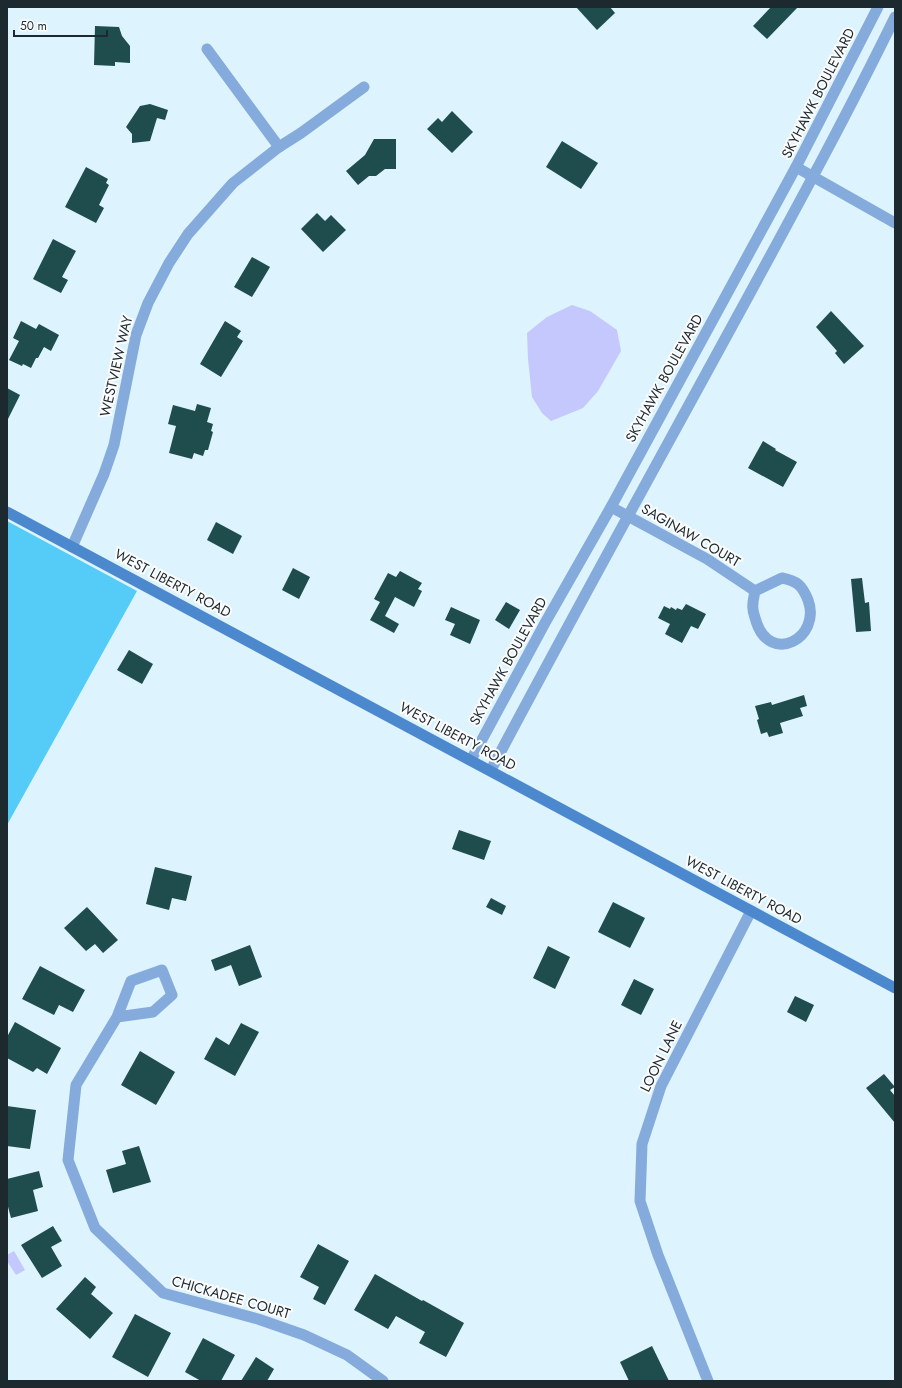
<svg xmlns="http://www.w3.org/2000/svg" width="902" height="1388" viewBox="0 0 902 1388" font-family="Jost,sans-serif">
  <style>
    .forest { fill: #55ccf8 }
    .water { fill: #c4c8fc }
    .building { fill: #1f4c4d }
    .lines { fill: none; stroke-linecap: round; stroke-linejoin: round }
    .minor { stroke: #84abdb; stroke-width: 11 }
    .secondary { stroke: #4c88ce; stroke-width: 11 }
    .labels { text-anchor: middle; stroke-width: 4; stroke-linejoin: round; paint-order: stroke }
    .street-label { font-size: 14px; fill: #1c2a30; stroke: #fcfcfc }
  </style>
  <rect width="100%" height="100%" fill="#ddf3fd"/>
  <polygon class="forest" points="7,521 137,591 7,825"/>
  <g class="water">
    <polygon points="572,305 590,311 617,330 621,351 598,391 583,408 551,421 542,413 532,397 528,359 527,333 547,317"/>
    <polygon points="14,1251 25,1270 16,1275 7,1261 7,1255"/>
  </g>
  <g class="building">
    <polygon points="576,7 610,7 615,13 597,30"/>
    <polygon points="771,7 798,7 767,39 753,26"/>
    <polygon points="95,26 119,27 122,36 130,46 130,63 115,62 115,66 94,65"/>
    <polygon points="150,104 168,110 165,120 157,118 150,141 132,143 132,134 126,127 140,106"/>
    <polygon points="452,111 473,132 452,153 427,129 438,118 442,122"/>
    <polygon points="374,139 396,139 396,169 385,169 376,176 369,176 358,185 346,171 365,155"/>
    <polygon points="562,141 598,163 581,189 546,167"/>
    <polygon points="86,167 108,179 106,183 109,185 99,205 104,208 96,223 65,207"/>
    <polygon points="317,213 325,221 331,215 346,230 323,252 301,229"/>
    <polygon points="53,239 76,251 62,277 68,280 61,293 33,279"/>
    <polygon points="252,257 270,267 252,297 234,287"/>
    <polygon points="831,311 864,346 844,364 835,353 837,351 816,327"/>
    <polygon points="21,321 36,329 39,324 59,335 51,351 44,347 38,358 36,358 31,368 23,364 22,366 9,360 19,341 13,338"/>
    <polygon points="225,321 241,331 237,337 243,341 221,377 200,364"/>
    <polygon points="7,388 20,395 7,421"/>
    <polygon points="197,404 211,408 207,422 213,424 211,431 213,432 208,450 205,450 203,456 194,453 192,459 169,453 176,426 168,424 173,405 195,411"/>
    <polygon points="763,441 776,449 775,450 797,462 783,487 748,468"/>
    <polygon points="216,522 242,536 233,554 207,540"/>
    <polygon points="293,568 310,577 299,599 282,590"/>
    <polygon points="400,571 422,583 418,589 422,591 414,607 395,597 385,616 399,624 394,633 370,620 380,602 374,599 388,573 396,577"/>
    <polygon points="862,578 865,603 869,602 871,631 856,632 851,579"/>
    <polygon points="506,602 520,610 509,629 495,620"/>
    <polygon points="686,604 706,614 698,629 691,626 682,643 665,634 670,624 658,618 664,606 670,609 671,607 676,610 677,608 682,610"/>
    <polygon points="451,607 480,620 470,644 450,635 455,624 445,620"/>
    <polygon points="129,650 153,664 142,684 117,670"/>
    <polygon points="804,695 807,706 800,708 803,716 780,723 783,733 769,737 767,732 761,734 757,720 759,719 755,706 771,702 772,705"/>
    <polygon points="459,830 491,841 484,860 452,849"/>
    <polygon points="155,867 192,876 186,901 172,898 169,910 146,904"/>
    <polygon points="491,898 506,906 502,915 486,907"/>
    <polygon points="613,902 645,918 630,948 598,932"/>
    <polygon points="87,907 118,940 103,953 95,944 86,951 64,928"/>
    <polygon points="250,945 262,977 239,986 231,965 215,971 211,960"/>
    <polygon points="548,946 570,957 555,989 533,978"/>
    <polygon points="40,966 85,990 73,1012 59,1005 54,1015 22,999"/>
    <polygon points="634,979 654,989 641,1015 621,1005"/>
    <polygon points="795,996 814,1005 806,1022 787,1012"/>
    <polygon points="15,1022 61,1048 47,1074 37,1068 33,1072 7,1058 7,1037"/>
    <polygon points="241,1023 259,1032 235,1076 204,1059 216,1037 229,1045"/>
    <polygon points="140,1051 175,1072 156,1105 121,1085"/>
    <polygon points="884,1074 895,1087 890,1090 895,1096 895,1123 866,1088"/>
    <polygon points="7,1106 36,1110 30,1149 7,1146"/>
    <polygon points="139,1146 151,1182 113,1193 106,1170 126,1164 122,1151"/>
    <polygon points="39,1171 43,1187 33,1190 38,1211 11,1218 7,1203 7,1179"/>
    <polygon points="53,1226 62,1241 51,1247 62,1266 42,1278 21,1245"/>
    <polygon points="318,1244 349,1261 325,1305 313,1299 319,1287 300,1277"/>
    <polygon points="375,1274 422,1301 423,1300 464,1323 446,1357 419,1343 425,1332 396,1316 388,1329 354,1310"/>
    <polygon points="85,1277 96,1287 91,1294 113,1313 90,1339 56,1309"/>
    <polygon points="135,1314 171,1333 148,1377 112,1357"/>
    <polygon points="203,1338 235,1355 221,1381 201,1381 185,1372"/>
    <polygon points="652,1346 669,1381 629,1381 620,1362"/>
    <polygon points="256,1357 274,1369 267,1381 241,1381"/>
  </g>
  <g class="lines">
    <g class="minor">
      <polyline points="207,49 279,147"/>
      <polyline points="796,167 895,223"/>
      <polyline points="611,507 707,559 755,591"/>
      <polyline points="72,547 104,474 114,445 136,335 148,303 169,263 188,234 233,183 279,147 301,133 364,87"/>
      <path d="M782 578C797 581 802 585 808 600 822 638 770 666 756 621 755 617 753 613 753 609 752 603 754 597 755 591Z"/>
      <polyline points="471,760 545,623 611,507 796,167 878,7"/>
      <path d="M491 770C575 611 663 453 749 295 799 203 849 111 895 17"/>
      <polyline points="117,1017 153,1012 172,995 162,970 131,981 117,1017 76,1085 68,1160 95,1228 163,1293 258,1319 304,1335 347,1355 383,1381"/>
      <polyline points="708,1381 658,1255 640,1201 642,1144 661,1086 751,911"/>
    </g>
    <polyline class="secondary" points="7,512 895,988"/>
  </g>
  <g class="labels">
    <g class="street-label">
      <text transform="translate(818 93) rotate(-63)" y="5">SKYHAWK BOULEVARD</text>
      <text transform="translate(116 366) rotate(-77)" y="5">WESTVIEW WAY</text>
      <text transform="translate(664 378) rotate(-61)" y="5">SKYHAWK BOULEVARD</text>
      <text transform="translate(691 535) rotate(30)" y="5">SAGINAW COURT</text>
      <text transform="translate(173 583) rotate(28)" y="5">WEST LIBERTY ROAD</text>
      <text transform="translate(508 661) rotate(-61)" y="5">SKYHAWK BOULEVARD</text>
      <text transform="translate(458 736) rotate(28)" y="5">WEST LIBERTY ROAD</text>
      <text transform="translate(744 890) rotate(28)" y="5">WEST LIBERTY ROAD</text>
      <text transform="translate(661 1056) rotate(-64)" y="5">LOON LANE</text>
      <text transform="translate(231 1297) rotate(16)" y="5">CHICKADEE COURT</text>
    </g>
  </g>
  <rect width="902" height="1388" fill="none" stroke="#1c2a30" stroke-width="16"/>
  <path d="M14 30v6h93v-6" fill="none" stroke="#1c2a30" stroke-width="2"/>
  <text x="20" y="30" font-size="12" fill="#1c2a30" stroke="#fcfcfc" stroke-width="3" paint-order="stroke">50 m</text>
</svg>
